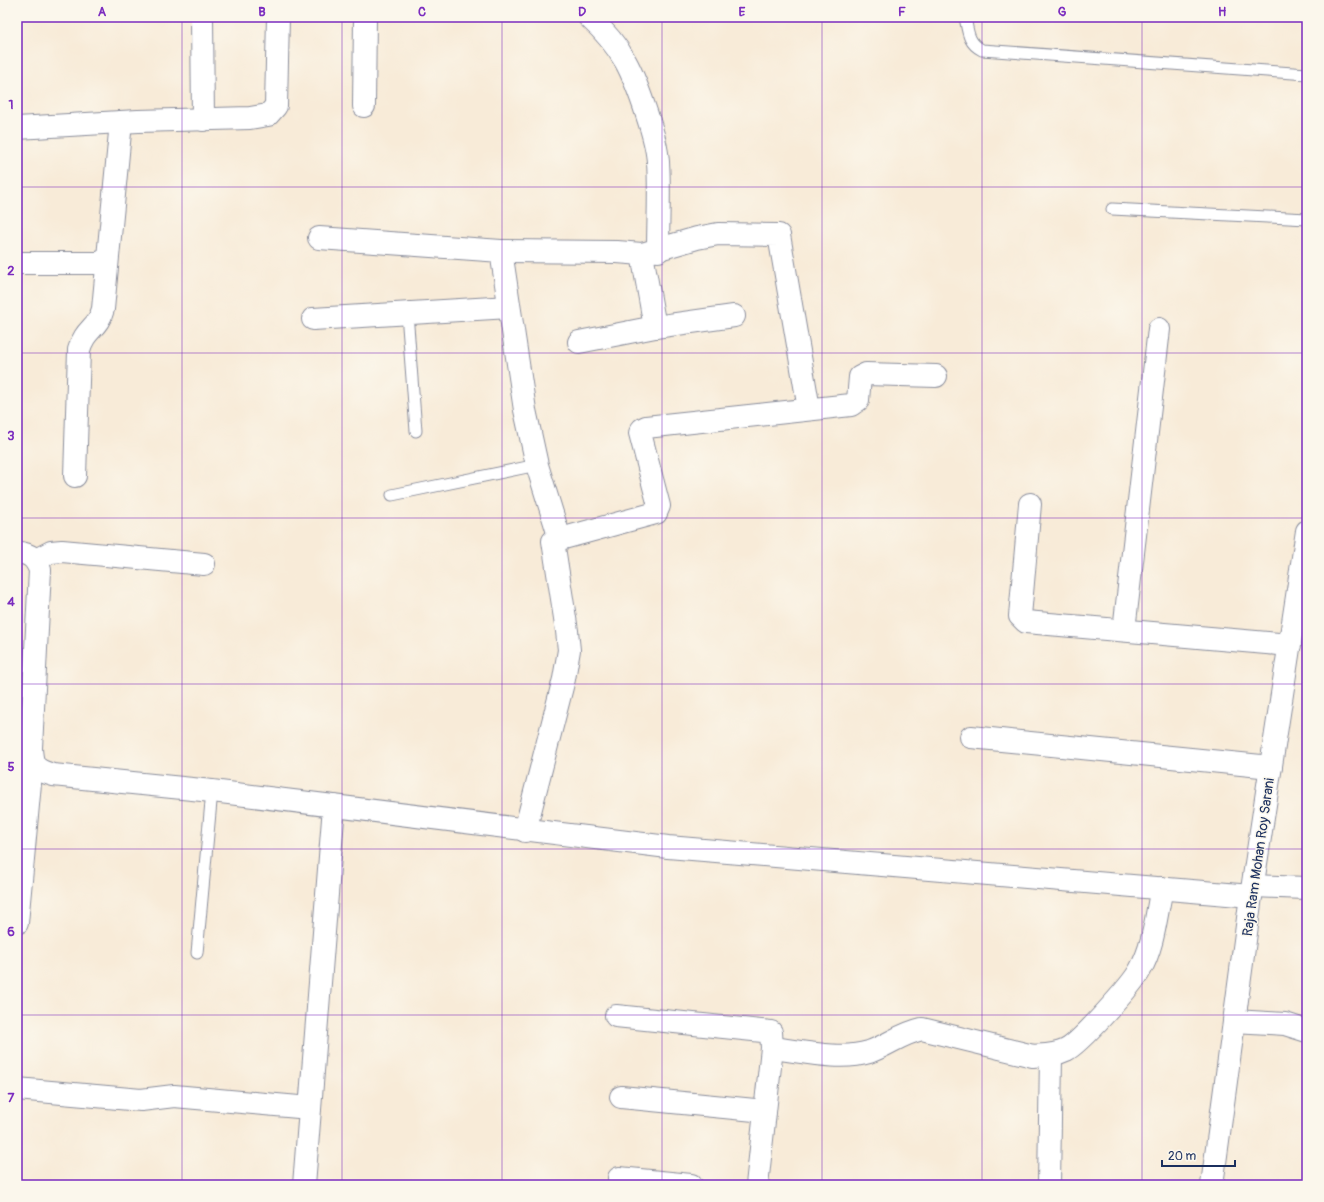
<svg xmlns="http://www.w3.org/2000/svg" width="1324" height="1202" viewBox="0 0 1324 1202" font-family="Pangolin,sans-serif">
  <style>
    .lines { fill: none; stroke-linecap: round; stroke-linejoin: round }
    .service-casing { stroke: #8a8d9b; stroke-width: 13 }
    .minor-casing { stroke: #8a8d9b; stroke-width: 24 }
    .tertiary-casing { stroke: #8a8d9b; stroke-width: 24 }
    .service { stroke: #fff; stroke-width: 11 }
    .minor { stroke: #fff; stroke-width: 22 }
    .tertiary { stroke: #fff; stroke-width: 22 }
    .grid { fill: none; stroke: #7b2cbf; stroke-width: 1; stroke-opacity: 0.55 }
    .labels { text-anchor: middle; stroke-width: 3; stroke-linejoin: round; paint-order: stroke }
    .street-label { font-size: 14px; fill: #1b2f5e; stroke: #fbf7ec }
    .neatline { fill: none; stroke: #7b2cbf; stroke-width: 1.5 }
    .grid-label { font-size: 13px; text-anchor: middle; font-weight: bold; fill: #7b2cbf }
  </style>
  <rect width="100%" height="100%" fill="#fbf7ec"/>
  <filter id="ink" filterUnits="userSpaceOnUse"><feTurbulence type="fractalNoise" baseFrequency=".025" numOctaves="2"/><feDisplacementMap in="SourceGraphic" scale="8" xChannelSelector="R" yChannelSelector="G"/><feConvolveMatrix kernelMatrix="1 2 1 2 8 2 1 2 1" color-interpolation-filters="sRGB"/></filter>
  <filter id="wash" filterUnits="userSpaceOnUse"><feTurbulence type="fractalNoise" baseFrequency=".012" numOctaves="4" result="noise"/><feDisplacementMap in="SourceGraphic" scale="16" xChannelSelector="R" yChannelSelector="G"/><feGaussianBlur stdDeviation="0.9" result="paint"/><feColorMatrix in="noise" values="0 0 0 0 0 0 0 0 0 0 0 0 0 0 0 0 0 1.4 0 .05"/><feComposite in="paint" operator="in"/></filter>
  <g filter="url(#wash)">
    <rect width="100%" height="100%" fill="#f8ebd8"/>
  </g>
  <g filter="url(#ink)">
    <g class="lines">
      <defs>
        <g id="service">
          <path d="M965 17C968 32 968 43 982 50L1307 74"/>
          <polyline points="1112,209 1307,219"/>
          <polyline points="407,313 416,431"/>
          <polyline points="392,495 537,465"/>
          <polyline points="197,953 212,791"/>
        </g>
        <g id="minor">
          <polyline points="202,17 203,120"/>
          <path d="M589 17C623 48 633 72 647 115 652 130 657 146 658 162 660 191 658 221 658 251"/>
          <polyline points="364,106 365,17"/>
          <polyline points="17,128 138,121 250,118 268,115 276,106 278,17"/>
          <polyline points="319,238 501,251 617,252 642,254 697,238 718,234 779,235 809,409"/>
          <polyline points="501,251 525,410 537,465 560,539"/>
          <polyline points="642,254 655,327"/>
          <polyline points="17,263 106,263"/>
          <polyline points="313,319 509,307"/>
          <polyline points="579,342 655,327 734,316"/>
          <path d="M75 476 79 350C85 328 98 329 103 309L121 122"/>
          <polyline points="1030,504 1020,616 1026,622 1290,645"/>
          <path d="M17 552C30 554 35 557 40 570L31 748C32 766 35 770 53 775L212 791 668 847 1251 896"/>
          <polyline points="36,560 51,552 62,551 204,564"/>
          <polyline points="1124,630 1159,329"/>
          <polyline points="971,737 1271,767"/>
          <polyline points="525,831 564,679 569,650 567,631 553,541 656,513 659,506 640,433 642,429 646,427 851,405 858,400 860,377 866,374 936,376"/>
          <polyline points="1253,886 1307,888"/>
          <polyline points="17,923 32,762"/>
          <polyline points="616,1016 771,1032 772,1048 757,1185"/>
          <polyline points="1234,1021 1285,1024 1307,1031"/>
          <path d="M772 1048C800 1051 841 1061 869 1052 889 1045 900 1034 922 1029L1033 1056C1045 1055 1056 1055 1066 1050 1079 1044 1133 984 1140 970 1154 946 1156 915 1162 888"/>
          <polyline points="17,1089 141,1100 174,1096 310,1108"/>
          <polyline points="621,1097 765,1111"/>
          <polyline points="619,1178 691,1185"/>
          <polyline points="304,1185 334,806"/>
          <polyline points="1049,1185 1051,1055"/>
        </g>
        <polyline id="tertiary" points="1212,1185 1251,896 1307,531"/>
      </defs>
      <use href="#service" class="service-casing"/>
      <use href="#minor" class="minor-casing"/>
      <use href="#tertiary" class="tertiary-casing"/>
      <use href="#service" class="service"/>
      <use href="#minor" class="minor"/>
      <use href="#tertiary" class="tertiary"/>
    </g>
  </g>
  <path class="grid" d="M182 17V1185M342 17V1185M502 17V1185M662 17V1185M822 17V1185M982 17V1185M1142 17V1185M17 187H1307M17 353H1307M17 518H1307M17 684H1307M17 849H1307M17 1015H1307"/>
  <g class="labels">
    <g class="street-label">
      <text transform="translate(1258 857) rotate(-82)" y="5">Raja Ram Mohan Roy Sarani</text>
    </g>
  </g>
  <rect width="1324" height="1202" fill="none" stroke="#fbf7ec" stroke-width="44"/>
  <path d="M1162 1160v6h73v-6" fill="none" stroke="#1b2f5e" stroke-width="2"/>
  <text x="1168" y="1160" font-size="12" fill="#1b2f5e" stroke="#fbf7ec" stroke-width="3" paint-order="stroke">20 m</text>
  <rect x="22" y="22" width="1280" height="1158" class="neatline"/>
  <g class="grid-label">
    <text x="102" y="16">A</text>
    <text x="262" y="16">B</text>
    <text x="422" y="16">C</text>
    <text x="582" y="16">D</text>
    <text x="742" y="16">E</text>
    <text x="902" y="16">F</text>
    <text x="1062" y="16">G</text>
    <text x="1222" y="16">H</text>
    <text x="11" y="109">1</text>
    <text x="11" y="275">2</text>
    <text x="11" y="440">3</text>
    <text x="11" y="606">4</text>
    <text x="11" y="771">5</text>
    <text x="11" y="936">6</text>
    <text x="11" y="1102">7</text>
  </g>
</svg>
